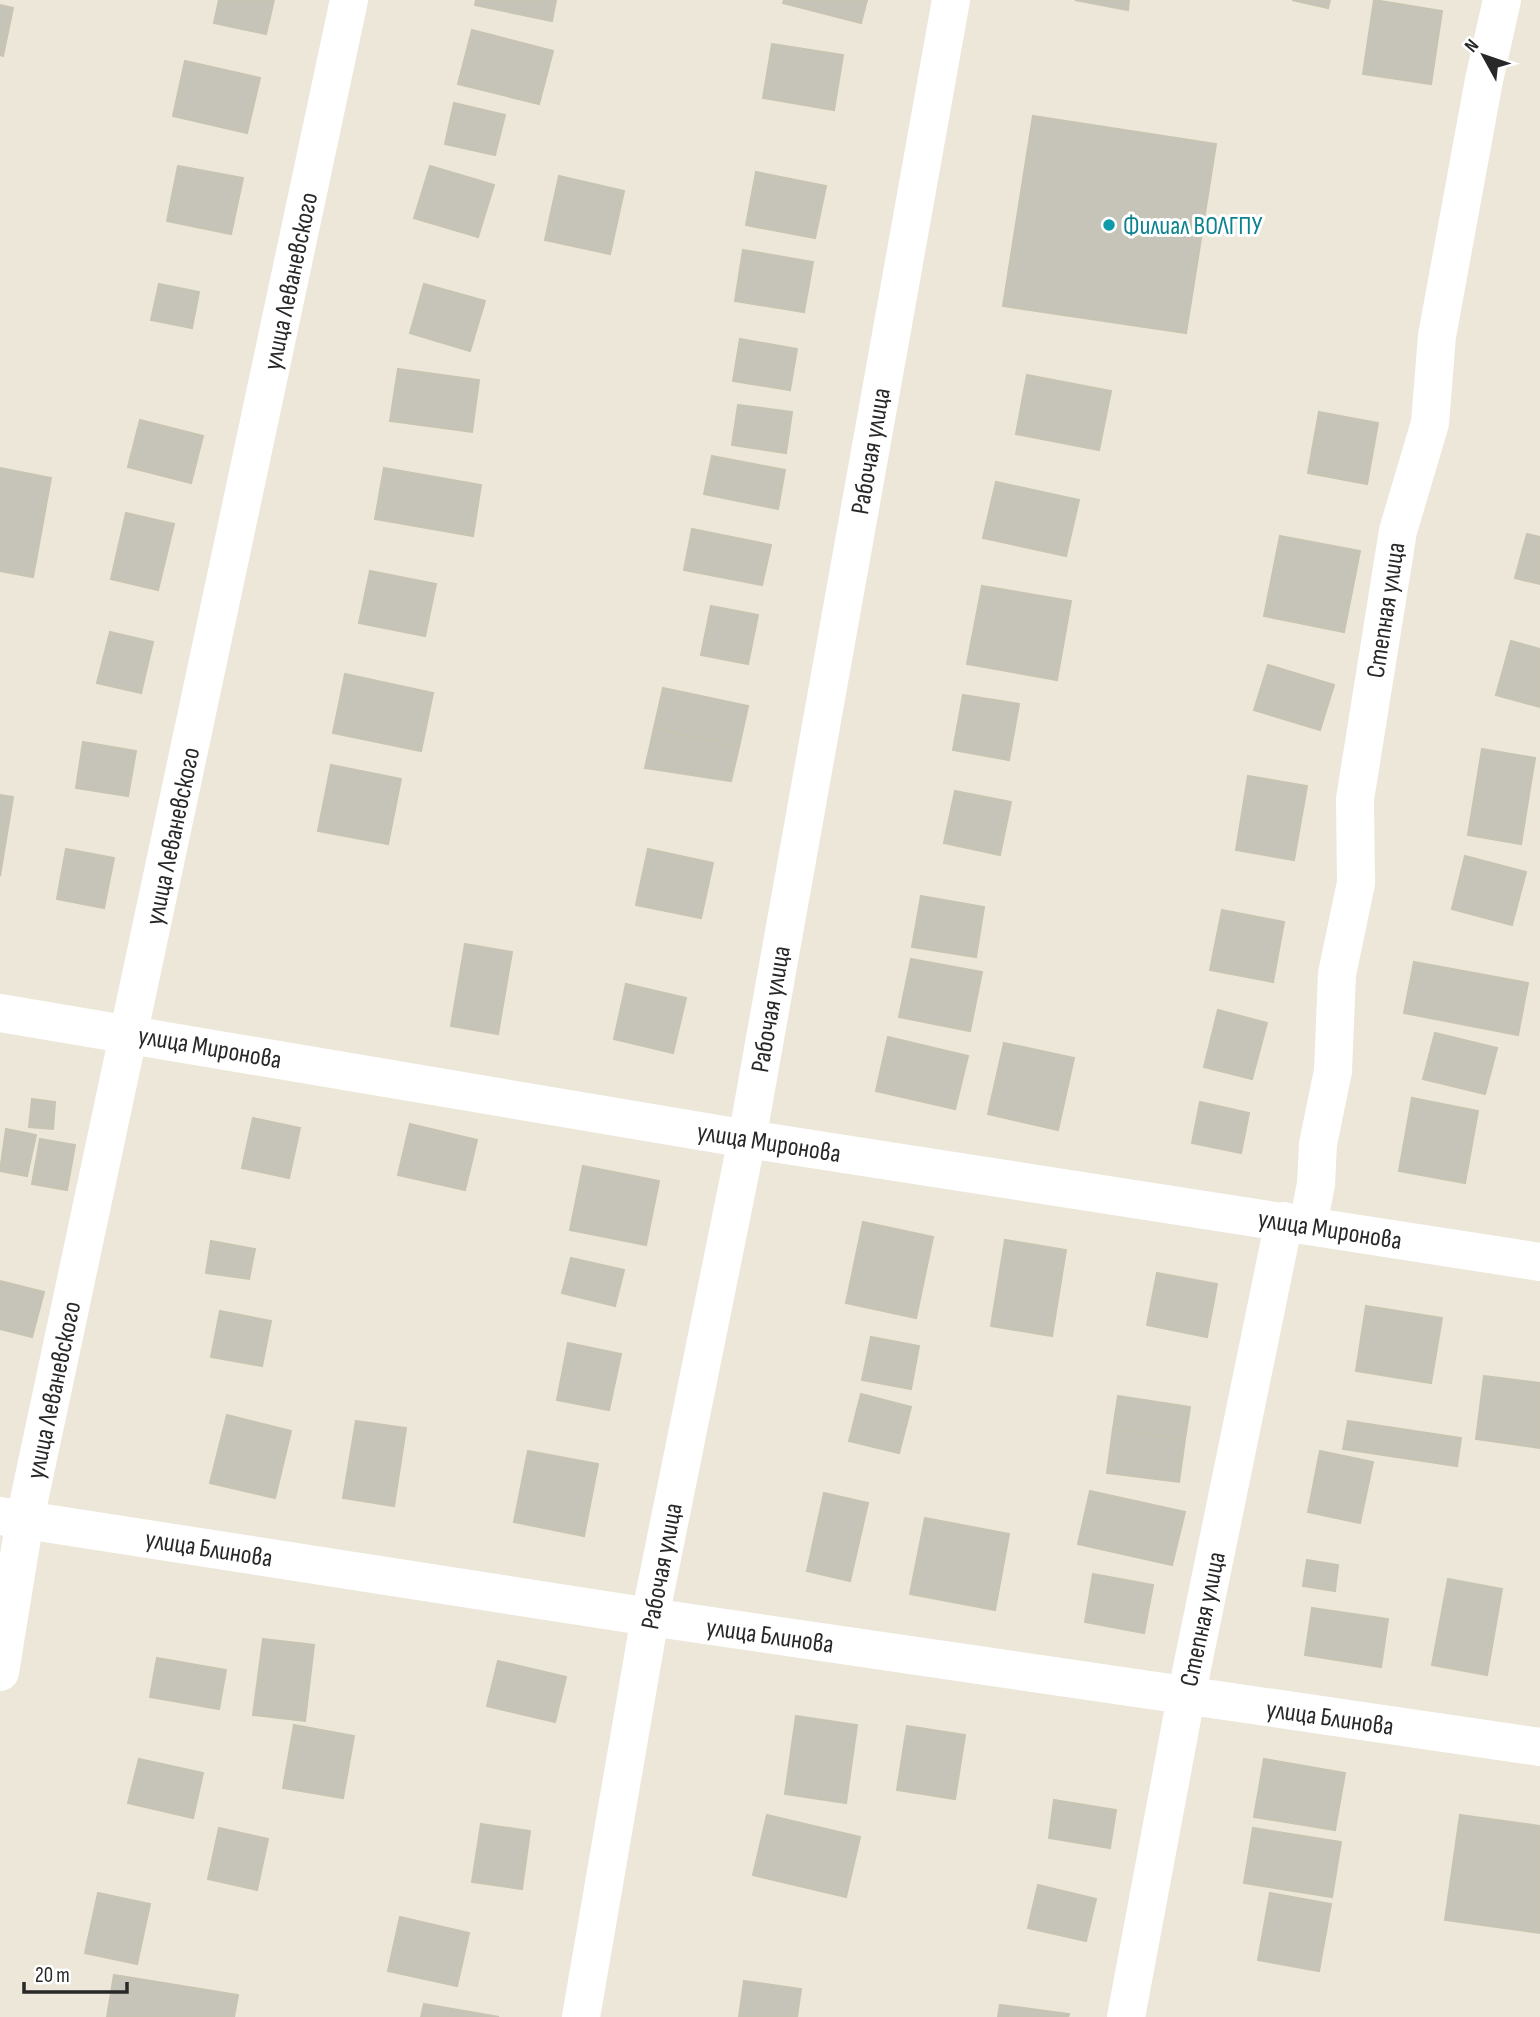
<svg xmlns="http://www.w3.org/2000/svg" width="1540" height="2017" viewBox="0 0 1540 2017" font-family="'Sofia Sans Condensed',sans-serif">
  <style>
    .building { fill: #c6c4b8; stroke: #c7c4b2; stroke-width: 2 }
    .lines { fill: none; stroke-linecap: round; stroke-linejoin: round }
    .minor { stroke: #fff; stroke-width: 38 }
    .culture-dot { fill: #0f9aa8; stroke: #fff; stroke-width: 2.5 }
    .labels { text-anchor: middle; stroke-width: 6; stroke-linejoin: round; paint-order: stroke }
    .culture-label { font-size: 26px; fill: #0d838f; stroke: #fff; text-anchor: start }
    .street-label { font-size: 26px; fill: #282828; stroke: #fff }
  </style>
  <rect width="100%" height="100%" fill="#ece7d8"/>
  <g class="building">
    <polygon points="219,0 274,0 266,34 214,23"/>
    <polygon points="476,0 556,0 552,21 475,5"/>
    <polygon points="784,0 867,0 861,23 783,3"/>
    <polygon points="1075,0 1129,0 1128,10"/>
    <polygon points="1292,0 1330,0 1328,8"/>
    <polygon points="1374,0 1442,11 1431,84 1363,74"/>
    <polygon points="0,5 13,8 3,56 0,55"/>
    <polygon points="472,30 553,51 539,104 458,84"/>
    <polygon points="772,44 843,55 834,110 763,98"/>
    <polygon points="185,61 260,78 247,133 173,116"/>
    <polygon points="454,103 505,115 495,155 445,144"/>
    <polygon points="1033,116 1216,144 1186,333 1003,306"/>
    <polygon points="178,166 243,178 231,234 167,221"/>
    <polygon points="430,166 494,185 478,237 414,218"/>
    <polygon points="756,172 826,186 815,238 746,225"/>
    <polygon points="559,176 624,191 610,254 545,240"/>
    <polygon points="743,250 813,262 804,312 735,301"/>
    <polygon points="159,284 199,292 192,328 151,320"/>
    <polygon points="424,284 485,301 470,351 410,333"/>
    <polygon points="740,339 797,349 790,390 733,381"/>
    <polygon points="398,369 479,380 472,432 390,421"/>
    <polygon points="1027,375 1111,391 1099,450 1016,434"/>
    <polygon points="738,405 792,412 786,453 732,445"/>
    <polygon points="1319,412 1378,423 1367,484 1308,473"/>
    <polygon points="140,420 203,436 191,483 128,467"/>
    <polygon points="712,456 785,470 778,509 704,494"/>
    <polygon points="0,468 51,478 33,577 0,571"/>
    <polygon points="384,468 481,485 473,536 375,519"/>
    <polygon points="996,482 1079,500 1066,556 983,538"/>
    <polygon points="126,513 174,524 158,590 111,579"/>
    <polygon points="692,529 771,545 762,585 684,570"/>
    <polygon points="1527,534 1540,537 1540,584 1515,578"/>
    <polygon points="1280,536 1360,551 1344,632 1264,616"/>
    <polygon points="370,571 436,584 425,636 359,623"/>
    <polygon points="982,586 1071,601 1057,680 967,664"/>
    <polygon points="711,606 758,615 748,664 701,655"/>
    <polygon points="110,632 153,642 141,693 97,683"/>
    <polygon points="1511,641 1540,649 1540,707 1496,695"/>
    <polygon points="1268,665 1334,685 1320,730 1254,710"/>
    <polygon points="345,674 433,693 421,751 333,733"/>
    <polygon points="663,688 748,706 739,747 654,728"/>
    <polygon points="963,695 1019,704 1009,760 953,750"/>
    <polygon points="654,728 739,747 731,781 645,768"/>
    <polygon points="83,742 136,751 128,796 76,788"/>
    <polygon points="1482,749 1535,758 1521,844 1468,835"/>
    <polygon points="331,765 401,779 388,844 318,831"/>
    <polygon points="1248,776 1307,786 1294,860 1236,850"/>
    <polygon points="955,791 1011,802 1000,855 944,843"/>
    <polygon points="0,795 13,797 0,876"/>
    <polygon points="66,849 114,858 104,908 57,899"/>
    <polygon points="648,849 713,863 701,918 636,905"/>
    <polygon points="1465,856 1526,872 1512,925 1452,909"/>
    <polygon points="921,896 984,907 976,957 912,947"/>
    <polygon points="1222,910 1284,922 1273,982 1210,970"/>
    <polygon points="465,944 512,952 498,1034 451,1026"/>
    <polygon points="911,959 982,972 970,1031 899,1017"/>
    <polygon points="1414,962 1528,983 1518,1035 1404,1013"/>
    <polygon points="626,984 686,998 673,1053 614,1039"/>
    <polygon points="1218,1010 1267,1023 1252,1079 1204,1067"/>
    <polygon points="1435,1033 1497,1048 1485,1094 1423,1079"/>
    <polygon points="888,1037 968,1056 955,1109 876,1091"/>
    <polygon points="1004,1043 1074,1058 1058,1130 988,1114"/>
    <polygon points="1412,1098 1478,1111 1465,1183 1399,1171"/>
    <polygon points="32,1099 55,1102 53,1129 29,1127"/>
    <polygon points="1200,1102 1249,1113 1241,1153 1192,1143"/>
    <polygon points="253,1118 300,1128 289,1178 242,1168"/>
    <polygon points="410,1124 477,1140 465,1190 398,1175"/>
    <polygon points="6,1129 36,1135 27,1176 0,1171"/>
    <polygon points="40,1139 75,1145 67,1190 32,1184"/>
    <polygon points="583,1166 659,1181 646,1245 570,1230"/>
    <polygon points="863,1222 933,1237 916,1318 846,1303"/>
    <polygon points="1005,1240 1066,1250 1052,1336 991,1326"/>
    <polygon points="211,1241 255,1249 249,1279 206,1273"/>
    <polygon points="571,1258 624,1270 615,1306 562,1293"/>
    <polygon points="1157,1273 1217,1284 1207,1337 1147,1325"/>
    <polygon points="0,1281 44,1292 32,1337 0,1329"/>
    <polygon points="1366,1306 1442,1318 1431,1383 1356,1371"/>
    <polygon points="220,1311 271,1321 262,1366 211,1357"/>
    <polygon points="871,1337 919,1346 911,1389 862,1380"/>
    <polygon points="568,1343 621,1354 609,1410 557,1400"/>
    <polygon points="1484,1376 1540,1383 1540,1448 1476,1439"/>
    <polygon points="861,1394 911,1407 899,1453 849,1441"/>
    <polygon points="1118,1396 1190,1407 1185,1439 1113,1429"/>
    <polygon points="227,1415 291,1431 275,1498 210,1483"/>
    <polygon points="356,1421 406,1428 394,1506 343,1498"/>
    <polygon points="1348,1421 1461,1438 1457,1466 1343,1449"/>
    <polygon points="1113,1429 1185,1439 1179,1482 1107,1473"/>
    <polygon points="528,1451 598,1464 584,1536 514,1522"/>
    <polygon points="1320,1451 1373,1462 1360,1523 1308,1512"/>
    <polygon points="1090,1491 1185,1512 1172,1565 1078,1544"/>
    <polygon points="824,1493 868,1503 850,1581 807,1571"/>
    <polygon points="925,1518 1009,1534 995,1610 910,1594"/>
    <polygon points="1307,1560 1338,1565 1335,1591 1303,1586"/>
    <polygon points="1093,1574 1153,1585 1144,1633 1085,1622"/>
    <polygon points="1448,1579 1502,1589 1487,1675 1432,1665"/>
    <polygon points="1312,1608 1388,1619 1381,1667 1305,1655"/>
    <polygon points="263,1639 314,1645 305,1721 253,1715"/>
    <polygon points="157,1658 226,1670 219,1709 150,1697"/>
    <polygon points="498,1661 566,1677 555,1722 487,1706"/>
    <polygon points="796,1716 857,1725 846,1803 785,1794"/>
    <polygon points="294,1725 354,1736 343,1798 283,1788"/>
    <polygon points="907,1726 965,1735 955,1799 897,1790"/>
    <polygon points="139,1759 203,1773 193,1818 128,1803"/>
    <polygon points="1264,1759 1345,1773 1335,1830 1254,1817"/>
    <polygon points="1054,1800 1116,1810 1110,1848 1049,1838"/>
    <polygon points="767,1815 860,1837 846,1897 753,1875"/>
    <polygon points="1460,1815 1540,1826 1540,1933 1445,1920"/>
    <polygon points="481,1824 530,1831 522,1889 472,1882"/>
    <polygon points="219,1828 268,1839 257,1890 208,1879"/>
    <polygon points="1253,1828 1341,1842 1332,1897 1244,1883"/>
    <polygon points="1038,1885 1096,1899 1086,1941 1028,1928"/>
    <polygon points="98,1893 150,1904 137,1964 85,1953"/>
    <polygon points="1270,1893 1331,1904 1319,1971 1258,1960"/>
    <polygon points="400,1917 469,1933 457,1986 388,1971"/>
    <polygon points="114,1975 238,1995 234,2017 107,2017"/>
    <polygon points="744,1981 801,1989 797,2017 739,2017"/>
    <polygon points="424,2004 499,2017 421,2017"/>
    <polygon points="1000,2005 1069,2014 1068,2017 998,2017"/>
  </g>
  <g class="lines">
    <g class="minor">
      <polyline points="0,1013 747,1139 1540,1262"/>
      <polyline points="1308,1225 1316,1184 1318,1144 1333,1071 1337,974 1356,883 1355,799 1398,531 1430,423 1437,336 1484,80 1502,0"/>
      <polyline points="0,1516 650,1617 1540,1747"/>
      <polyline points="0,1672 25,1519 349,0"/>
      <polyline points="581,2017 650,1617 747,1139 951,0"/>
      <polyline points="1126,2017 1186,1697 1284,1221"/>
    </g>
  </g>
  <circle class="culture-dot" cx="1109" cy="225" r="7"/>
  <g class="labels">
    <g class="culture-label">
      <text x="1123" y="234">Филиал ВОЛГПУ</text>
    </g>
    <g class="street-label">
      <text transform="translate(290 281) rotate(-78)" y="9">улица Леваневского</text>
      <text transform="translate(870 451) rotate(-80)" y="9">Рабочая улица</text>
      <text transform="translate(1385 610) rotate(-81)" y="9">Степная улица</text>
      <text transform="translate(172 836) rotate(-78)" y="9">улица Леваневского</text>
      <text transform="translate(770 1009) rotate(-80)" y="9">Рабочая улица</text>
      <text transform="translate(210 1047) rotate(10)" y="9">улица Миронова</text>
      <text transform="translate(769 1142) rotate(9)" y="9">улица Миронова</text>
      <text transform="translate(1330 1229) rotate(9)" y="9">улица Миронова</text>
      <text transform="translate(53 1390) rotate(-78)" y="9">улица Леваневского</text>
      <text transform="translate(209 1548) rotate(9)" y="9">улица Блинова</text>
      <text transform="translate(661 1566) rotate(-79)" y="9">Рабочая улица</text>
      <text transform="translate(1202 1619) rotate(-78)" y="9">Степная улица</text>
      <text transform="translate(770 1635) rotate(8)" y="9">улица Блинова</text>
      <text transform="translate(1330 1717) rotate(8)" y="9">улица Блинова</text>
    </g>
  </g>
  <g transform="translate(1484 56) rotate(310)" stroke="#ffffff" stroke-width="5" paint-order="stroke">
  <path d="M0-5L12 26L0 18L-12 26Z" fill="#282828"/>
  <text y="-10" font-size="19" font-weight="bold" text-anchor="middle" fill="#282828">N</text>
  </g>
  <path d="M24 1982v10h103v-10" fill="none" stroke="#282828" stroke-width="3.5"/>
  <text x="35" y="1982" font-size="21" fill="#282828" stroke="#ffffff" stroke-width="5" paint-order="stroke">20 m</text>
</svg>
